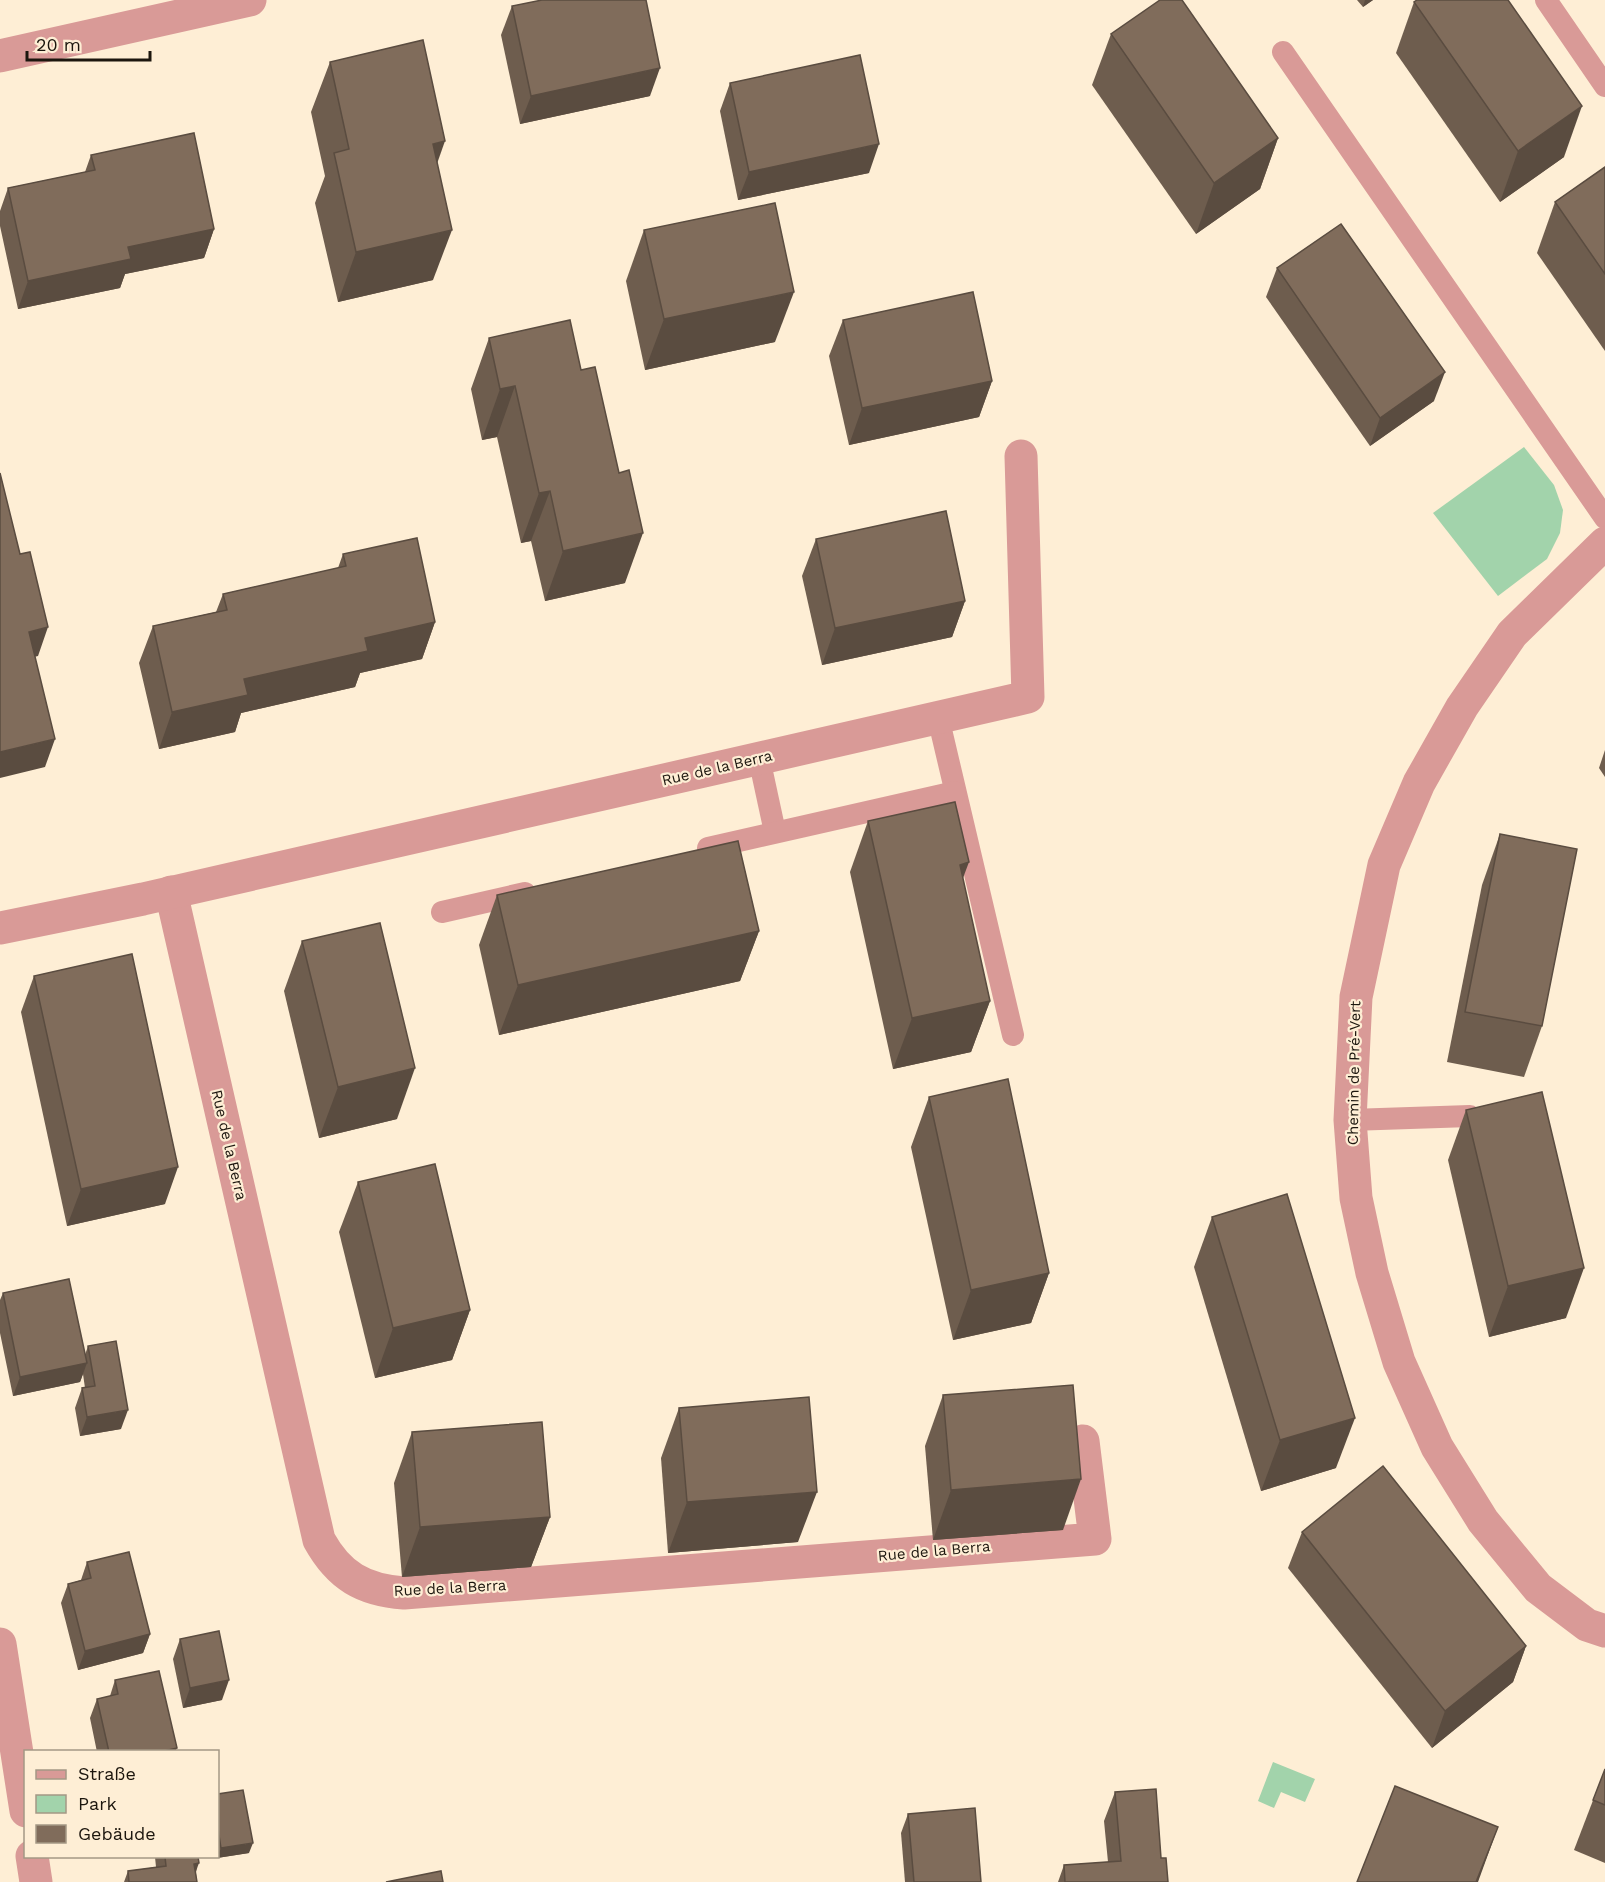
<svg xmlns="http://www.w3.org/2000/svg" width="1605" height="1882" viewBox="0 0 1605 1882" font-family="'Work Sans',sans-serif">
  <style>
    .green { fill: #a2d3ab }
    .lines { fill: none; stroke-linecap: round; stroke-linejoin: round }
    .lane { stroke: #d99a97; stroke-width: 22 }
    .street { stroke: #d99a97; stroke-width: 33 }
    .wall { fill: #6e5d4e }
    .shaded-wall { fill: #5a4c40 }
    .building { fill: #806c5b; stroke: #5a4c40; stroke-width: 1.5 }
    .labels { text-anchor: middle; stroke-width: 4.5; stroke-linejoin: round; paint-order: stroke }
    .street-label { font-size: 15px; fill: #1c160e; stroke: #feeed5 }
  </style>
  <rect width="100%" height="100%" fill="#feeed5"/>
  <g class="green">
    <polygon points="1524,447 1554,485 1563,510 1560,533 1547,559 1498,596 1433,513"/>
    <polygon points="1273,1762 1315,1779 1305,1802 1281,1792 1274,1808 1258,1801"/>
  </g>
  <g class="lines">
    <g class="lane">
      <polyline points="1546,0 1605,86"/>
      <polyline points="1283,52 1605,518"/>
      <polyline points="938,717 1013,1035"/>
      <polyline points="759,758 775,832"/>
      <polyline points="708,848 955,792"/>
      <polyline points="442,912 525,893"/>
      <polyline points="1350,1120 1470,1116"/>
    </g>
    <g class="street">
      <polyline points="0,56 250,0"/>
      <polyline points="1605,543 1512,634 1462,707 1419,783 1384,865 1356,997 1350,1120 1356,1198 1372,1273 1399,1362 1437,1447 1483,1521 1538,1588 1587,1625 1605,1631"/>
      <path d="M171 892 319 1540C339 1576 363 1590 404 1593L1095 1539 1083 1441"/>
      <polyline points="0,928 143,899 1028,697 1021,456"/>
      <polyline points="0,1644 26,1811"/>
      <polyline points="32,1856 36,1882"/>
    </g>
  </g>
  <g class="wall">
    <polygon points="1357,0 1373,0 1363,7"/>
    <polygon points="1414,2 1564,157 1500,202 1396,53"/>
    <polygon points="512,6 650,96 520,124 501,35"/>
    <polygon points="1111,34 1278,138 1260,189 1196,234 1092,85"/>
    <polygon points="330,62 437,164 433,280 338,302 315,203 325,176 311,112"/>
    <polygon points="730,83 869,173 738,200 720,111"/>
    <polygon points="91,155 214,229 204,258 125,274 120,288 18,309 0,226 0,211 8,188 85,172"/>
    <polygon points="1605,167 1605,351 1537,253 1555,202"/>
    <polygon points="644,230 775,342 645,370 626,281"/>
    <polygon points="1277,268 1434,401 1370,446 1266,297"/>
    <polygon points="843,320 992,381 979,417 849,445 829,356"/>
    <polygon points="489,338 625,583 545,601 531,541 521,543 497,437 482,440 471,389"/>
    <polygon points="816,539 965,601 952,637 822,665 802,576"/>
    <polygon points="343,554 435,622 422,659 360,673 355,687 241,713 235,732 159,749 139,663 153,626 216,612 223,594 338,568"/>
    <polygon points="1605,750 1605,777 1599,768"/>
    <polygon points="868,821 963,879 990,1001 971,1052 893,1069 850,872"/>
    <polygon points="1500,834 1542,1026 1524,1077 1447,1062 1482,885"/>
    <polygon points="497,895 759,931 740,981 499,1035 479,945"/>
    <polygon points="302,941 397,1119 319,1138 284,991"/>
    <polygon points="34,976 165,1204 67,1226 21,1012"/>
    <polygon points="929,1097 1049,1273 1031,1323 953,1340 911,1147"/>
    <polygon points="1466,1110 1566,1318 1489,1337 1448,1160"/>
    <polygon points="358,1182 470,1310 452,1360 375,1378 339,1232"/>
    <polygon points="1212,1217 1336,1468 1261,1491 1194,1267"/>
    <polygon points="3,1293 85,1355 88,1346 121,1429 80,1436 75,1408 82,1388 85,1388 83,1374 80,1382 13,1396 0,1333 0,1300"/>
    <polygon points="943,1395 1063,1530 933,1540 925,1446"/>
    <polygon points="679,1408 798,1542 668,1553 661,1458"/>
    <polygon points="412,1432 550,1517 531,1567 402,1577 394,1483"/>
    <polygon points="1302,1532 1526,1646 1513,1682 1432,1748 1288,1568"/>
    <polygon points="87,1562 150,1634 143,1653 78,1670 61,1603 68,1584 81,1580"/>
    <polygon points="180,1639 222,1700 183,1708 173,1659"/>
    <polygon points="115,1680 175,1752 97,1752 90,1718 97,1699 110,1696"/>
    <polygon points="1605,1769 1605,1863 1574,1850"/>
    <polygon points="1115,1792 1161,1858 1168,1882 1058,1882 1064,1865 1108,1862 1104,1821"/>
    <polygon points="218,1794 249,1853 217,1858"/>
    <polygon points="908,1814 981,1882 905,1882 901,1833"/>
    <polygon points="155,1857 198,1857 196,1873 197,1882 124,1882 128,1871 156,1867"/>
  </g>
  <g class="shaded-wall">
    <polygon points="1365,0 1373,0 1363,7"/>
    <polygon points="660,68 650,96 520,124 531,96"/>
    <polygon points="1582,106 1564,157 1500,202 1518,151"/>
    <polygon points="1278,138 1260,189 1196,234 1214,183"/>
    <polygon points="445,141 427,192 433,144"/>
    <polygon points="879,144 869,173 738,200 749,172"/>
    <polygon points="214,229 204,258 125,274 120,288 18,309 28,281 128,247"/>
    <polygon points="452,230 433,280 338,302 356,252"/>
    <polygon points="794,292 775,342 645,370 664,319"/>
    <polygon points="1445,372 1434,401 1370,446 1380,418"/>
    <polygon points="992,381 979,417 849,445 862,408"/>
    <polygon points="515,386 497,437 482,440 500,389"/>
    <polygon points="550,491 531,541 521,543 539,493"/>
    <polygon points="643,533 625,583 545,601 563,551"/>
    <polygon points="965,601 952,637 822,665 835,628"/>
    <polygon points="435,622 422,659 360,673 355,687 241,713 235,732 159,749 172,712 244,679 365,638"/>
    <polygon points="48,627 38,656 19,661 29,632"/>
    <polygon points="55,739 45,767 0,778 0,752"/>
    <polygon points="969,862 950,913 960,865"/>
    <polygon points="759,931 740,981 499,1035 518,985"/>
    <polygon points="990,1001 971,1052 893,1069 912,1018"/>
    <polygon points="415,1068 397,1119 319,1138 338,1087"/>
    <polygon points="178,1167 165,1204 67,1226 81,1189"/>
    <polygon points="1584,1268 1566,1318 1489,1337 1508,1286"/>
    <polygon points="1049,1273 1031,1323 953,1340 971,1290"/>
    <polygon points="470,1310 452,1360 375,1378 393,1328"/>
    <polygon points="87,1363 80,1382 13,1396 20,1377"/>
    <polygon points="128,1410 121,1429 80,1436 87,1417"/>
    <polygon points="1355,1418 1336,1468 1261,1491 1280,1440"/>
    <polygon points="1081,1479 1063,1530 933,1540 951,1490"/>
    <polygon points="817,1492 798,1542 668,1553 687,1502"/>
    <polygon points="550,1517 531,1567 402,1577 420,1527"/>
    <polygon points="150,1634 143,1653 78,1670 85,1651"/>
    <polygon points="1526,1646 1513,1682 1432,1748 1445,1711"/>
    <polygon points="229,1680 222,1700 183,1708 190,1688"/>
    <polygon points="177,1748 175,1752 160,1752"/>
    <polygon points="1498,1827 1478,1882 1476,1882"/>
    <polygon points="253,1843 249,1853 217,1858 221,1848"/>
    <polygon points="199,1863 192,1882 194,1864"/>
  </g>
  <g class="building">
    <polygon points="542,0 646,0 660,68 531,96 512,6"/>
    <polygon points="1160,0 1182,0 1278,138 1214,183 1111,34"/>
    <polygon points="1417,0 1508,0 1582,106 1518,151 1414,2"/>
    <polygon points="423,40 445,141 433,144 452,230 356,252 334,153 349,149 330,62"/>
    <polygon points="860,55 879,144 749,172 730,83"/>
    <polygon points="194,133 214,229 128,247 131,259 28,281 8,188 95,170 91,155"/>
    <polygon points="1605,167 1605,274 1555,202"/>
    <polygon points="775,203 794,292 664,319 644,230"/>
    <polygon points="1341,224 1445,372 1380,418 1277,268"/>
    <polygon points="973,292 992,381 862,408 843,320"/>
    <polygon points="570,320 581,370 595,367 619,473 629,470 643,533 563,551 550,491 539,493 515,386 500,389 489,338"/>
    <polygon points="0,473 20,554 30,552 48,627 29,632 55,739 0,752"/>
    <polygon points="946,511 965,601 835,628 816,539"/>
    <polygon points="417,538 435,622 365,638 368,651 244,679 248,695 172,712 153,626 227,610 223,594 346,566 343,554"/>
    <polygon points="955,802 969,862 960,865 990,1001 912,1018 868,821"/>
    <polygon points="1500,834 1577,849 1542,1026 1465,1012"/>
    <polygon points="738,841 759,931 518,985 497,895"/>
    <polygon points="380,923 415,1068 338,1087 302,941"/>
    <polygon points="132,954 178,1167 81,1189 34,976"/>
    <polygon points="1008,1079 1049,1273 971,1290 929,1097"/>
    <polygon points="1542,1092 1584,1268 1508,1286 1466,1110"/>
    <polygon points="435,1164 470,1310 393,1328 358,1182"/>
    <polygon points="1287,1194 1355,1418 1280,1440 1212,1217"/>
    <polygon points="69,1279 87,1363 20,1377 3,1293"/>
    <polygon points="116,1341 128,1410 87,1417 82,1388 95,1386 88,1346"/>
    <polygon points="1073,1385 1081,1479 951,1490 943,1395"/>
    <polygon points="809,1397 817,1492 687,1502 679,1408"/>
    <polygon points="542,1422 550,1517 420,1527 412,1432"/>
    <polygon points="1383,1466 1526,1646 1445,1711 1302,1532"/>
    <polygon points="129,1552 150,1634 85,1651 68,1584 91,1578 87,1562"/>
    <polygon points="219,1631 229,1680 190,1688 180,1639"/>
    <polygon points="159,1671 177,1748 160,1752 109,1752 97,1699 118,1694 115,1680"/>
    <polygon points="1605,1769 1605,1805 1593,1800"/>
    <polygon points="1395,1786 1498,1827 1476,1882 1357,1882"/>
    <polygon points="1156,1789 1161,1858 1166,1858 1168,1882 1065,1882 1064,1865 1121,1861 1115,1792"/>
    <polygon points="243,1790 253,1843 221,1848 218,1829 218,1794"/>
    <polygon points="975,1808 981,1882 914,1882 908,1814"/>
    <polygon points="165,1857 198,1857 199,1863 194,1864 197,1882 129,1882 128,1871 166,1866"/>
    <polygon points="441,1871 443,1882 386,1882"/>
  </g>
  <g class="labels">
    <g class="street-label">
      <text transform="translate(717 768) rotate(-13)" y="5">Rue de la Berra</text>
      <text transform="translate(1354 1073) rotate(-89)" y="5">Chemin de Pré-Vert</text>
      <text transform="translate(229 1145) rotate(77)" y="5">Rue de la Berra</text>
      <text transform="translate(934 1551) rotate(-5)" y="5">Rue de la Berra</text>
      <text transform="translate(450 1588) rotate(-3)" y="5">Rue de la Berra</text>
    </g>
  </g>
  <rect x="24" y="1750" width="195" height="108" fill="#feeed5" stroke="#a49885" stroke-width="1.5"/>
  <rect x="36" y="1770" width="30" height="9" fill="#d99a97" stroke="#a49885" stroke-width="1.5"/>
  <text x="78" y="1780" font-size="18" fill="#1c160e">Straße</text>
  <rect x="36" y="1795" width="30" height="18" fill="#a2d3ab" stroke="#a49885" stroke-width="1.5"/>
  <text x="78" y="1810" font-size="18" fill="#1c160e">Park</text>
  <rect x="36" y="1825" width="30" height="18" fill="#806c5b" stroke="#a49885" stroke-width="1.5"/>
  <text x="78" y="1840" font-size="18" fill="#1c160e">Gebäude</text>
  <path d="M27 51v9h123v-9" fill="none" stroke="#1c160e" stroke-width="3"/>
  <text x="36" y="51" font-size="18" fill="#1c160e" stroke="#feeed5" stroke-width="4.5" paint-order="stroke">20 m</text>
</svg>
